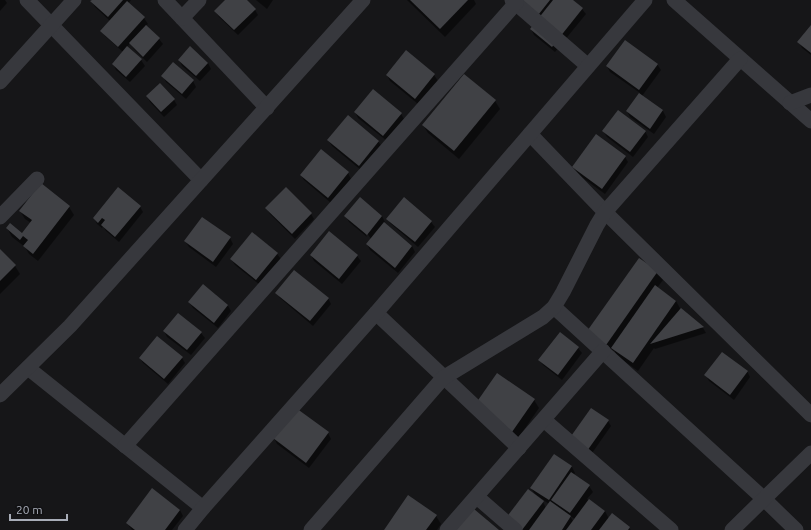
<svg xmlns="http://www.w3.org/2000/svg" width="811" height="530" viewBox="0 0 811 530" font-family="Ubuntu,sans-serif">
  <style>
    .shadow { fill: #0007; fill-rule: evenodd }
    .building { fill: #404145 }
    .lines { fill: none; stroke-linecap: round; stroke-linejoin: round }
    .minor { stroke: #37383d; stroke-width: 15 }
  </style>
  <rect width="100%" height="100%" fill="#161618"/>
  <g class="shadow">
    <polygon points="0,0 5,0 7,3 0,11"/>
    <polygon points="93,0 131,0 128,4 144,18 148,24 145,26 159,39 163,44 147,62 134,49 130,43 127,47 141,60 145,66 130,82 116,70 113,64 123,52 105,36 102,31 110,21 95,7 92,2"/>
    <polygon points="226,0 245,0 255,10 258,15 238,35 219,17 215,11"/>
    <polygon points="256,0 273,0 267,9"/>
    <polygon points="407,0 474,0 476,4 445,37"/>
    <polygon points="522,0 572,0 582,9 586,14 555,52 534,35 531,29 532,27 518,15 514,9"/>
    <polygon points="811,27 811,55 802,48 799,42"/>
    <polygon points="406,52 434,75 438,81 418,104 390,81 387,75"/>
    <polygon points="179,60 208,63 211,69 200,81 182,66"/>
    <polygon points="657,64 661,70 642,96 663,111 666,117 654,134 630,117 627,111 640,93 610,72 607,66"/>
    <polygon points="163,76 193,81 196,87 186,99 166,82"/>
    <polygon points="464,76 495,101 500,109 459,159 428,133 423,125"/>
    <polygon points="147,96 174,100 177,105 164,117 150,102"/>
    <polygon points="355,112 401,114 404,119 387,141 358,118"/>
    <polygon points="645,131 648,137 633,157 607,137 604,132"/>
    <polygon points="328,140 378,141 382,147 362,171 332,146"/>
    <polygon points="625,157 628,162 605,194 576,173 573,167"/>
    <polygon points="348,173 351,179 331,203 304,180 301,175"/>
    <polygon points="41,185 69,207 74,215 38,261 29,254 25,247 12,237 7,228 22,234 31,223 25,219 20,211"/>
    <polygon points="140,207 143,212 119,242 106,231 103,226 102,228 97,224 94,218"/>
    <polygon points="266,208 311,214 314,219 295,239 270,214"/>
    <polygon points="346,216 382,216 385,222 384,223 412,246 415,252 398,273 370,250 367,244 371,239 365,230 364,231 367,237 349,222"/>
    <polygon points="387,219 431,222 435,227 418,247 391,224"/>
    <polygon points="230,238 233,244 216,267 189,247 185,241"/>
    <polygon points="0,251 15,266 20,274 0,294"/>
    <polygon points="277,254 281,259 260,285 235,265 231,259"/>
    <polygon points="311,255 357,256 361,261 342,284 314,261"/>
    <polygon points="658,272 663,280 657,288 676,301 681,310 703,328 706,333 655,349 654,348 638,371 617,356 614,350 609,356 591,343"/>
    <polygon points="203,285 228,306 231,311 218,328 193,308 189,302"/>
    <polygon points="277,293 328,298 331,304 313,326 280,298"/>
    <polygon points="164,331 201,333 205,338 191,355 167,337"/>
    <polygon points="578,348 582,353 562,380 543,365 539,360"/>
    <polygon points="140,358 182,358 185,363 168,384 143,363"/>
    <polygon points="747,371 750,377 734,400 709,381 706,375"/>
    <polygon points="534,400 539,408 517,440 480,415"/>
    <polygon points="608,421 611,426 590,456 574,444"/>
    <polygon points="328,433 331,439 309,468 277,444 274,438"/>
    <path d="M554 455 572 467 575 473 574 475 589 486 593 492 587 499 605 511 609 519 612 515 631 530H519L543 502 546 508 549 504 535 494 531 488ZM570 516 575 519 573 521Z"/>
    <polygon points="180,510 183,516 172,530 132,530 127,523"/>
    <polygon points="436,516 441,524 437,530 385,530"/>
  </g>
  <g class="building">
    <polygon points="92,0 123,0 108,17 90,1"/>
    <polygon points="225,0 247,0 256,9 234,30 214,11"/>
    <polygon points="410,0 468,0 440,29"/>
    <polygon points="520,0 550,0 531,24"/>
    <polygon points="553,0 573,0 583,8 552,47 530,29"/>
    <polygon points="127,1 145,17 118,47 100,31"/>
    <polygon points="146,25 160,38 143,57 129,43"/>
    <polygon points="811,25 811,53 797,42"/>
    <polygon points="625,40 658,64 639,90 606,66"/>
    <polygon points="127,46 142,59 126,77 112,64"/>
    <polygon points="190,46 208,63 196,76 178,60"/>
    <polygon points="406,50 435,74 415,99 386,75"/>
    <polygon points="173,62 194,80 182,94 161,76"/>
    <polygon points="464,74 496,100 454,151 422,125"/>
    <polygon points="160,83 175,99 161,112 146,96"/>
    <polygon points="373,89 402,113 383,136 354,112"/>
    <polygon points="639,93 663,110 650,129 626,111"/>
    <polygon points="618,110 646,131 630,152 602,131"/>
    <polygon points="348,115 379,141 359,166 327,140"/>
    <polygon points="596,134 626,156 602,189 572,167"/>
    <polygon points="321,149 349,172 328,198 300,175"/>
    <polygon points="41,183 70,206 33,254 23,246 28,240 23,236 20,240 6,228 10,223 22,233 32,220 19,211"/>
    <polygon points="118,187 141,206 115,237 101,225 105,220 102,218 98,223 93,218"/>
    <polygon points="286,187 312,213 292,234 265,208"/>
    <polygon points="360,197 382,216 367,235 344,216"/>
    <polygon points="404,197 432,221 415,242 386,219"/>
    <polygon points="202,217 231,237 213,262 184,241"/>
    <polygon points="384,222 412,246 395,268 366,244"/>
    <polygon points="329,231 358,255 339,279 310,255"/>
    <polygon points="252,232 278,253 256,280 230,259"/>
    <polygon points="0,249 16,265 0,281"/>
    <polygon points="639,258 658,271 604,348 585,334"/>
    <polygon points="294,270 329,298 310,321 275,293"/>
    <polygon points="203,284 228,305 214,323 188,302"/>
    <polygon points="655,285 676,301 633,363 611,348"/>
    <polygon points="681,308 704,327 650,344"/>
    <polygon points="178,313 202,332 187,350 163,331"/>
    <polygon points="560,332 579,347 558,375 538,360"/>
    <polygon points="157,336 183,357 164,379 139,358"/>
    <polygon points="722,352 748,371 730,395 704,375"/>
    <polygon points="497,373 535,399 512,432 474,406"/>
    <polygon points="296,408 329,432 306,463 273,438"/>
    <polygon points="591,408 609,420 587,451 569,439"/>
    <polygon points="554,454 572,466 549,500 530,488"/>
    <polygon points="571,472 590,485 570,513 551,500"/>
    <polygon points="152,488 180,510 165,530 135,530 126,523"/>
    <polygon points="528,489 544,501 522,530 506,518"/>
    <polygon points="408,495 437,515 426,530 384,530"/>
    <polygon points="589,499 605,511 591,530 566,530"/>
    <polygon points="550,501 571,516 562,530 529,530"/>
    <polygon points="474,509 499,530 455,530"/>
    <polygon points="612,513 630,527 628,530 599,530"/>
  </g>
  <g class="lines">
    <g class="minor">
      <polyline points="27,0 201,180"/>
      <polyline points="165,0 267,108"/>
      <polyline points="512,0 588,66"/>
      <polyline points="674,0 811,121"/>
      <polyline points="182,18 199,0"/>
      <polyline points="0,82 74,0"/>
      <polyline points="790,103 811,95"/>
      <polyline points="530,134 605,212 811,415"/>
      <polyline points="0,217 37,179"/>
      <polyline points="554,307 764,499 796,530"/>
      <polyline points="376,313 519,448"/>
      <polyline points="28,368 203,508"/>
      <polyline points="0,395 70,326 363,0"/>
      <polyline points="544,420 671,530"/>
      <polyline points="125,446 516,3"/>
      <polyline points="477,497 515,530"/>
      <polyline points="185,530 203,508 376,313 645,0"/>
      <polyline points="311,530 443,378 543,317 554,307 563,292 597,225 605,212 740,59"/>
      <polyline points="447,530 603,351"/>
      <polyline points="732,530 811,453"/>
    </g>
  </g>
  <path d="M10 514v6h57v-6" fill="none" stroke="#a8adb8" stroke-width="2"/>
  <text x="16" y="514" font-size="12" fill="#a8adb8" stroke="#111113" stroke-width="3" paint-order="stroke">20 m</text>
</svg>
